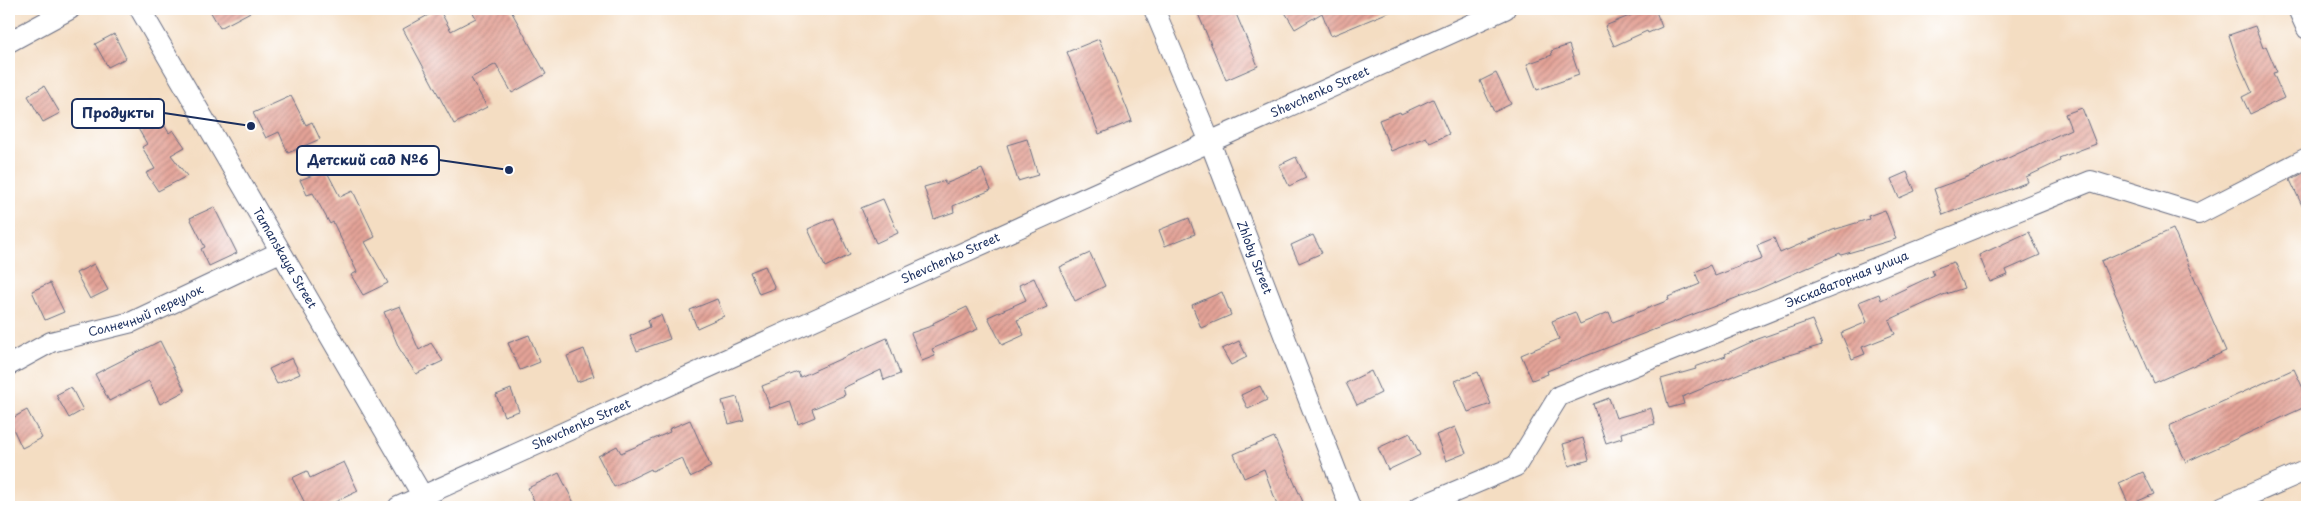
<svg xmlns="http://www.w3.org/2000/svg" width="2316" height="516" viewBox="0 0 2316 516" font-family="'Playpen Sans',sans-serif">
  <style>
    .building { fill: url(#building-hatch) }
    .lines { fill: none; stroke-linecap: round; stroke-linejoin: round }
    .minor-casing { stroke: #676c81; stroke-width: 22 }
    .minor { stroke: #fff; stroke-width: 20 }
    .labels { text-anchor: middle; stroke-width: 4.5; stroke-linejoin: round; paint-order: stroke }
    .street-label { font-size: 12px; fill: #1b2f5e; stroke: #fff }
    .leader { fill: none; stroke: #1b2f5e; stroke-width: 2 }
    .callout-dot { fill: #1b2f5e; stroke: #fff; stroke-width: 2 }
    .callout { fill: #fff; stroke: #1b2f5e; stroke-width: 2 }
    .callout-label { font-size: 14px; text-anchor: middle; font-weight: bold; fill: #1b2f5e }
  </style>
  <defs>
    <pattern id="building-hatch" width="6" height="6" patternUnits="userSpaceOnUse" patternTransform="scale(1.25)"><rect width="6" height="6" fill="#e4a397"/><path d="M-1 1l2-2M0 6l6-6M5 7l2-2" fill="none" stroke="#b8857e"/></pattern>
  </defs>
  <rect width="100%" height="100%" fill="#fff"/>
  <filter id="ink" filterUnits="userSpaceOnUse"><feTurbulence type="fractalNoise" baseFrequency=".02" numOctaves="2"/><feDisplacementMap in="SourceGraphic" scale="10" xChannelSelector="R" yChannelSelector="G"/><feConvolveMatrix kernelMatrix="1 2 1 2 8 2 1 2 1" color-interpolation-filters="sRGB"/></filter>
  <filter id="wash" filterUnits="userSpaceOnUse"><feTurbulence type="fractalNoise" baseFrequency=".0096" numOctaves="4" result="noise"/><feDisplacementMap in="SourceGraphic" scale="20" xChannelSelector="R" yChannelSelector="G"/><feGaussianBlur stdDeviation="1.12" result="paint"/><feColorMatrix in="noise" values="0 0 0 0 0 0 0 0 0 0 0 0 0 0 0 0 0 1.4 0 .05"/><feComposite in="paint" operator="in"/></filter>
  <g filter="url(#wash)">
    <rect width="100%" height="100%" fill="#f4ddc2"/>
    <g id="blocks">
      <g class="building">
        <polygon points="209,9 256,9 220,28"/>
        <polygon points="439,9 451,31 476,18 471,9 510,9 546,74 512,93 496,64 471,78 487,107 454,124 403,29"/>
        <polygon points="1196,9 1234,9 1258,66 1226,80"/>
        <polygon points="1283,9 1396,9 1331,36 1322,13 1295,29"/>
        <polygon points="1646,9 1655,9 1662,27 1648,33 1647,31 1614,46 1605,26"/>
        <polygon points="2255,26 2263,48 2266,46 2277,72 2273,73 2284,98 2250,114 2242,97 2252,92 2237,59 2229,35"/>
        <polygon points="114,34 126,58 108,67 95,44"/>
        <polygon points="1099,39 1132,121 1099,134 1067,52"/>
        <polygon points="1569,45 1579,75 1537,90 1527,64 1552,55 1551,51"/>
        <polygon points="1496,73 1511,104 1494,112 1480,81"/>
        <polygon points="44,86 60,113 43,122 28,96"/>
        <polygon points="291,96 306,125 312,122 320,139 288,153 279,132 266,138 253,113"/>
        <polygon points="1433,99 1449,134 1430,143 1426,137 1391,151 1379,120 1400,112 1401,114"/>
        <polygon points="150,101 169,133 173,130 185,147 171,155 187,176 158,191 146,173 155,169 142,147 147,144 129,113"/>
        <polygon points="2082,108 2096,144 2059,158 2060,161 2026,177 2028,182 1943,215 1934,189 1967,177 2071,129 2065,114"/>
        <polygon points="1027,139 1038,175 1018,181 1007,145"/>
        <polygon points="1296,157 1306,178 1289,186 1279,165"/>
        <polygon points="982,169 991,190 953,206 954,212 934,219 924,187 945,181 945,184"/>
        <polygon points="326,170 340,197 353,191 375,237 365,242 388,283 363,295 351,275 357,272 333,222 330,224 313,193 307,195 300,180"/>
        <polygon points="2307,171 2307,216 2290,180"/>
        <polygon points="1907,172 1915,191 1899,198 1891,179"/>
        <polygon points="883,199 898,233 876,243 861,208"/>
        <polygon points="214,207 237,253 209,266 201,249 205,247 190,218"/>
        <polygon points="1885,210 1896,239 1841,255 1840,253 1759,289 1547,371 1548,374 1532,380 1521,355 1559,339 1552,321 1575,312 1580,324 1609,312 1613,322 1669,300 1668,297 1700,284 1695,272 1710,265 1715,276 1762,258 1757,245 1774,238 1780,253 1833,230 1869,219 1868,216"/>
        <polygon points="833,218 850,255 825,267 808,229"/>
        <polygon points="1189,218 1195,234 1165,246 1159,230"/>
        <polygon points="2173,229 2226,351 2154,383 2101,261"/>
        <polygon points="2029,232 2040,255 2006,270 2008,275 1990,282 1979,255"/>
        <polygon points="1313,235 1322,253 1299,263 1291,245"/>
        <polygon points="1090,253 1105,286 1075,301 1059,267"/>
        <polygon points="1953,262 1964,288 1943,295 1889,320 1895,334 1862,347 1865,354 1852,359 1841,333 1867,322 1859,302 1879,294 1881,300 1934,275 1932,270"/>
        <polygon points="94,264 108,290 90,299 76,273"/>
        <polygon points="765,266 775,288 759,294 750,272"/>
        <polygon points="1034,278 1047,307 1017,320 1024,335 1002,345 988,317 1026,300 1019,285"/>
        <polygon points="50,283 64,312 45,320 32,291"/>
        <polygon points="1222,292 1231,315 1201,328 1192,305"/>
        <polygon points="717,299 724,316 697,328 690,310"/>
        <polygon points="400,306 419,350 431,343 443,361 416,374 399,348 384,312"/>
        <polygon points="967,307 978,329 932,349 935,356 922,361 911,333 934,325 933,323"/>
        <polygon points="661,315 670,339 637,351 630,336 650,327 648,320"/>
        <polygon points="1812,320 1822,345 1769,361 1682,397 1684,404 1669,408 1661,379 1696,369 1695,367 1726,356 1725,354 1758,339"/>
        <polygon points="529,335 540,362 520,370 508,343"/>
        <polygon points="887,338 900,374 884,380 881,370 843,388 845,395 812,409 815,417 798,424 790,401 770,408 762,386 798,372 800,377"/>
        <polygon points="160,341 185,391 160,404 149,381 109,401 95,374"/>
        <polygon points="1239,341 1247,357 1231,365 1222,349"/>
        <polygon points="584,349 594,376 577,382 567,356"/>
        <polygon points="292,358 300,374 277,384 269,369"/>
        <polygon points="2294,369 2307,397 2307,406 2186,462 2169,426"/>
        <polygon points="1371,371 1381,393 1357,405 1346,383"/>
        <polygon points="1478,372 1491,404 1468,412 1455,381"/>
        <polygon points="1260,386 1267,400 1248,409 1241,395"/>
        <polygon points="71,387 83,410 69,418 56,395"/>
        <polygon points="511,389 519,411 504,416 496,395"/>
        <polygon points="737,397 744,420 729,424 722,401"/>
        <polygon points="1609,398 1616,418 1651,408 1655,424 1621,433 1622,438 1606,443 1593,404"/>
        <polygon points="27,410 42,438 22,448 9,420"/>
        <polygon points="690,420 711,467 690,477 682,458 652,471 651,469 614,487 598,456 617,446 621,453 670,432 669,429"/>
        <polygon points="1455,427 1466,453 1446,461 1436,435"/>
        <polygon points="1410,433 1420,455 1388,470 1378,448"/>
        <polygon points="1274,437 1303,502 1289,507 1278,507 1264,469 1244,478 1234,454"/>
        <polygon points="1583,438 1589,460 1569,466 1563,444"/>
        <polygon points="344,462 358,491 325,507 307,507 292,478 307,471 310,478"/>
        <polygon points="2143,472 2154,494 2129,505 2119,483"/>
        <polygon points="559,473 576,507 537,507 528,488"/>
      </g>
    </g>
  </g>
  <g filter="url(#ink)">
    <use href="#blocks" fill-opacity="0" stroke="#676c81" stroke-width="1"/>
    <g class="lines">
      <defs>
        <g id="minor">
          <path id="s1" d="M140 9 429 507"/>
          <path id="s2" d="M1154 9 1210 142 1350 507"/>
          <polyline points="2298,9 2307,29"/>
          <polyline points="9,42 70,9"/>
          <path id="s3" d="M9 365 51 342 132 322 280 252"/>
          <path id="s4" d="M398 507 1505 9"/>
          <path id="s5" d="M1419 507 1516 466 1559 396 2091 181 2198 214 2307 158"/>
          <polyline points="2222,507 2307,470"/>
        </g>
      </defs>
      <use href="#minor" class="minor-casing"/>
      <use href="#minor" class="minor"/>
    </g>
  </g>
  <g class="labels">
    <g class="street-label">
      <text dy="4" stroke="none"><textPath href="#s4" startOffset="1011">Shevchenko Street</textPath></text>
      <text dy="4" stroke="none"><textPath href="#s2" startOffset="268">Zhloby Street</textPath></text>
      <text dy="4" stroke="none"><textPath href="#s1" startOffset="288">Tamanskaya Street</textPath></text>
      <text dy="4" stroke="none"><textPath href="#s4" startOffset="606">Shevchenko Street</textPath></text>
      <text dy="4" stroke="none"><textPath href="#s5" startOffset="498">Экскаваторная улица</textPath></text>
      <text dy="4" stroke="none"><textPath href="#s3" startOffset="148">Солнечный переулок</textPath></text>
      <text dy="4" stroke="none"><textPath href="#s4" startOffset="201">Shevchenko Street</textPath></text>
    </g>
  </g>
  <path class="leader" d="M251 126L164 113M509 170L439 160"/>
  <g class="callout-dot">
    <circle cx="251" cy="126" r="5"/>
    <circle cx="509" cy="170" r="5"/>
  </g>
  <g class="callout">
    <rect x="72" y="99" width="92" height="29" rx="5"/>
    <rect x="297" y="146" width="142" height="29" rx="5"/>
  </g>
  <g class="callout-label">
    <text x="118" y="118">Продукты</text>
    <text x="368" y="165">Детский сад №6</text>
  </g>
  <rect width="2316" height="516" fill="none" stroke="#fff" stroke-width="30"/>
</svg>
